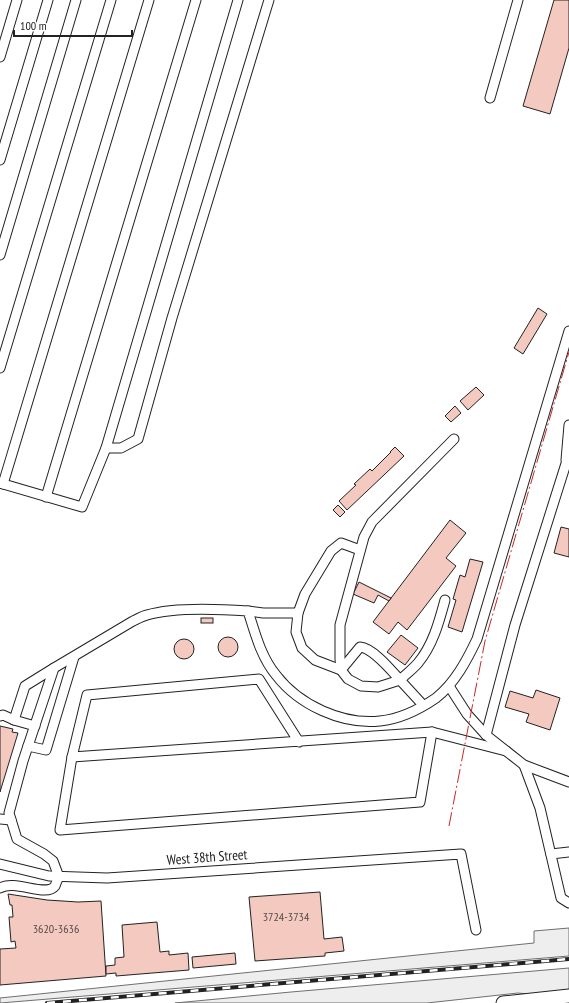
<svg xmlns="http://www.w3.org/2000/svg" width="569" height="1003" viewBox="0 0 569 1003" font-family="'PT Sans Narrow',sans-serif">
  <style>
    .green { fill: #eee; stroke: #6f6f6f }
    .building { fill: #f3c9c0; stroke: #222 }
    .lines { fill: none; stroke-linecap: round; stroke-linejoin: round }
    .minor-casing { stroke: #222; stroke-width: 11 }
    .highway-casing { stroke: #222; stroke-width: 15 }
    .minor { stroke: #fff; stroke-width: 9 }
    .highway { stroke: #fff; stroke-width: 13 }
    .rail-casing { stroke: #222; stroke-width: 4 }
    .rail { stroke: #fff; stroke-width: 2.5; stroke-dasharray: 8; stroke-linecap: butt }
    .power { stroke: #c62828; stroke-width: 1; stroke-dasharray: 14 3 2 3; stroke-linecap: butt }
    .labels { text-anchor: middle; stroke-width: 3; stroke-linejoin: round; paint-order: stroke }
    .number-label { font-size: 12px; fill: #564c4a }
    .street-label { font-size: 14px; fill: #222; stroke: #fff }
  </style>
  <rect width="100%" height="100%" fill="#fff"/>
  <g class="green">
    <polygon points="569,928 569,956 0,1003 0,998 534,943 534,931"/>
    <polygon points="569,968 569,992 539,995 518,993 427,1003 175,1003 291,992"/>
  </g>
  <g class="building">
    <polygon points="554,0 569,0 569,48 550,114 523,106"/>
    <polygon points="538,308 547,314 523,354 514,348"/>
    <polygon points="476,387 484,395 468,410 460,401"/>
    <polygon points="455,406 461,413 451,422 445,416"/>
    <polygon points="395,447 404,456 347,510 339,501 356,485 354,484 370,469 372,471 391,452 390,452"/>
    <polygon points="338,505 345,512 340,517 333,510"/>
    <polygon points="450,520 466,533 446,558 456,566 407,630 398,622 389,634 373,622"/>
    <polygon points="561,527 569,529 569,557 554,553"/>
    <polygon points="470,559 483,562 462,632 448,627 456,600 453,599 460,575 465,577"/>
    <polygon points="359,582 391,598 389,601 378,595 374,603 353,594"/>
    <rect x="201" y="618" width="12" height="5"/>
    <polygon points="401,635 418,648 405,665 387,652"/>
    <circle cx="228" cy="647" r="10"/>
    <circle cx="184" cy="649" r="10"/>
    <polygon points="536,690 560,698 550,730 526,722 529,714 505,707 510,691 533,698"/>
    <polygon points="0,726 13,729 12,732 18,733 0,792"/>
    <polygon points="320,892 324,939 342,937 344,951 325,953 325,956 255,961 249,897"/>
    <polygon points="8,894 47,900 78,902 101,901 106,976 0,985 0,949 16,948 15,941 11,942 9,917 13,917 12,905 10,905"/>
    <polygon points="157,922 160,952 169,951 169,955 188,953 189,970 116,976 116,973 106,974 106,966 115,965 115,958 124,957 122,925"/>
    <polygon points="235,953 236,964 193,968 192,957"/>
  </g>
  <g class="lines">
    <defs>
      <g id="minor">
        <polyline points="0,57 17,0"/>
        <polyline points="490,98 518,0"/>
        <polyline points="0,160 48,0"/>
        <polyline points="0,255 76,0"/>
        <polyline points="0,368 111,0"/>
        <polyline points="106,448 121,448 138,439 172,318 269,0"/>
        <polyline points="566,460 569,425"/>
        <polyline points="0,483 82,507 106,448 238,0"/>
        <polyline points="3,484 149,0"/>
        <polyline points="46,497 196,0"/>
        <path d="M360 550 341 543 331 551 305 594 298 613 296 632 302 648 315 660 341 670 360 647C373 648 391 670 400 680 406 674 413 669 418 663 433 645 439 622 445 600"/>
        <polyline points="248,611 263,613 298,613"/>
        <polyline points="449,686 467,714 486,735 524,765 569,782"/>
        <polyline points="423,705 400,680 378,687 361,686 348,679 341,670 340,659 340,625 364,537 372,522 454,439"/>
        <polyline points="0,716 3,715 14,720"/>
        <polyline points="35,726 14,720 25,686 54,668"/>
        <polyline points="486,735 515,625 569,454"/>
        <polyline points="299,742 259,679 87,695 72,757 432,732 506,751"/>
        <polyline points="28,746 46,750 74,657"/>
        <polyline points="72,757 60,830 420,802 432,732"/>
        <polyline points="524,765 540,808 561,898 569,903"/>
        <polyline points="0,819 11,820"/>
        <polyline points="551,854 569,852"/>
        <polyline points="0,864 49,876 107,878 461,854 476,930"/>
        <path d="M0 888C15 879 46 898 55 886 56 883 57 880 59 877L53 861 44 854 17 839 9 813 23 761 54 668 133 621C138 619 142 616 147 615 173 607 220 609 248 611 255 633 261 657 276 675 299 705 342 725 380 721 400 719 420 709 436 698 455 683 467 660 477 639L569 331"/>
      </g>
      <polyline id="highway" points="503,1003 569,996"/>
    </defs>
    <use href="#minor" class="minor-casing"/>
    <use href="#highway" class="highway-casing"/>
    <use href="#minor" class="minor"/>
    <use href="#highway" class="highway"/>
    <defs>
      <polyline id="rail" points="47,1003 569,959"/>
    </defs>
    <use href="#rail" class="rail-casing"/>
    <use href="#rail" class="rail"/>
    <polyline class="power" points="449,826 485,641 569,352"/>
  </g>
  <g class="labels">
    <g class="number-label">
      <text x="286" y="921">3724-3734</text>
      <text x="56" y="933">3620-3636</text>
    </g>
    <g class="street-label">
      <text transform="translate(207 857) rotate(-4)" y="5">West 38th Street</text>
    </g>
  </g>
  <path d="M14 30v6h118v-6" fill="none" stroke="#222222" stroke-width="2"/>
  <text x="20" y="30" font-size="12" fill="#222222" stroke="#ffffff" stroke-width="3" paint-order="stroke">100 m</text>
</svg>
